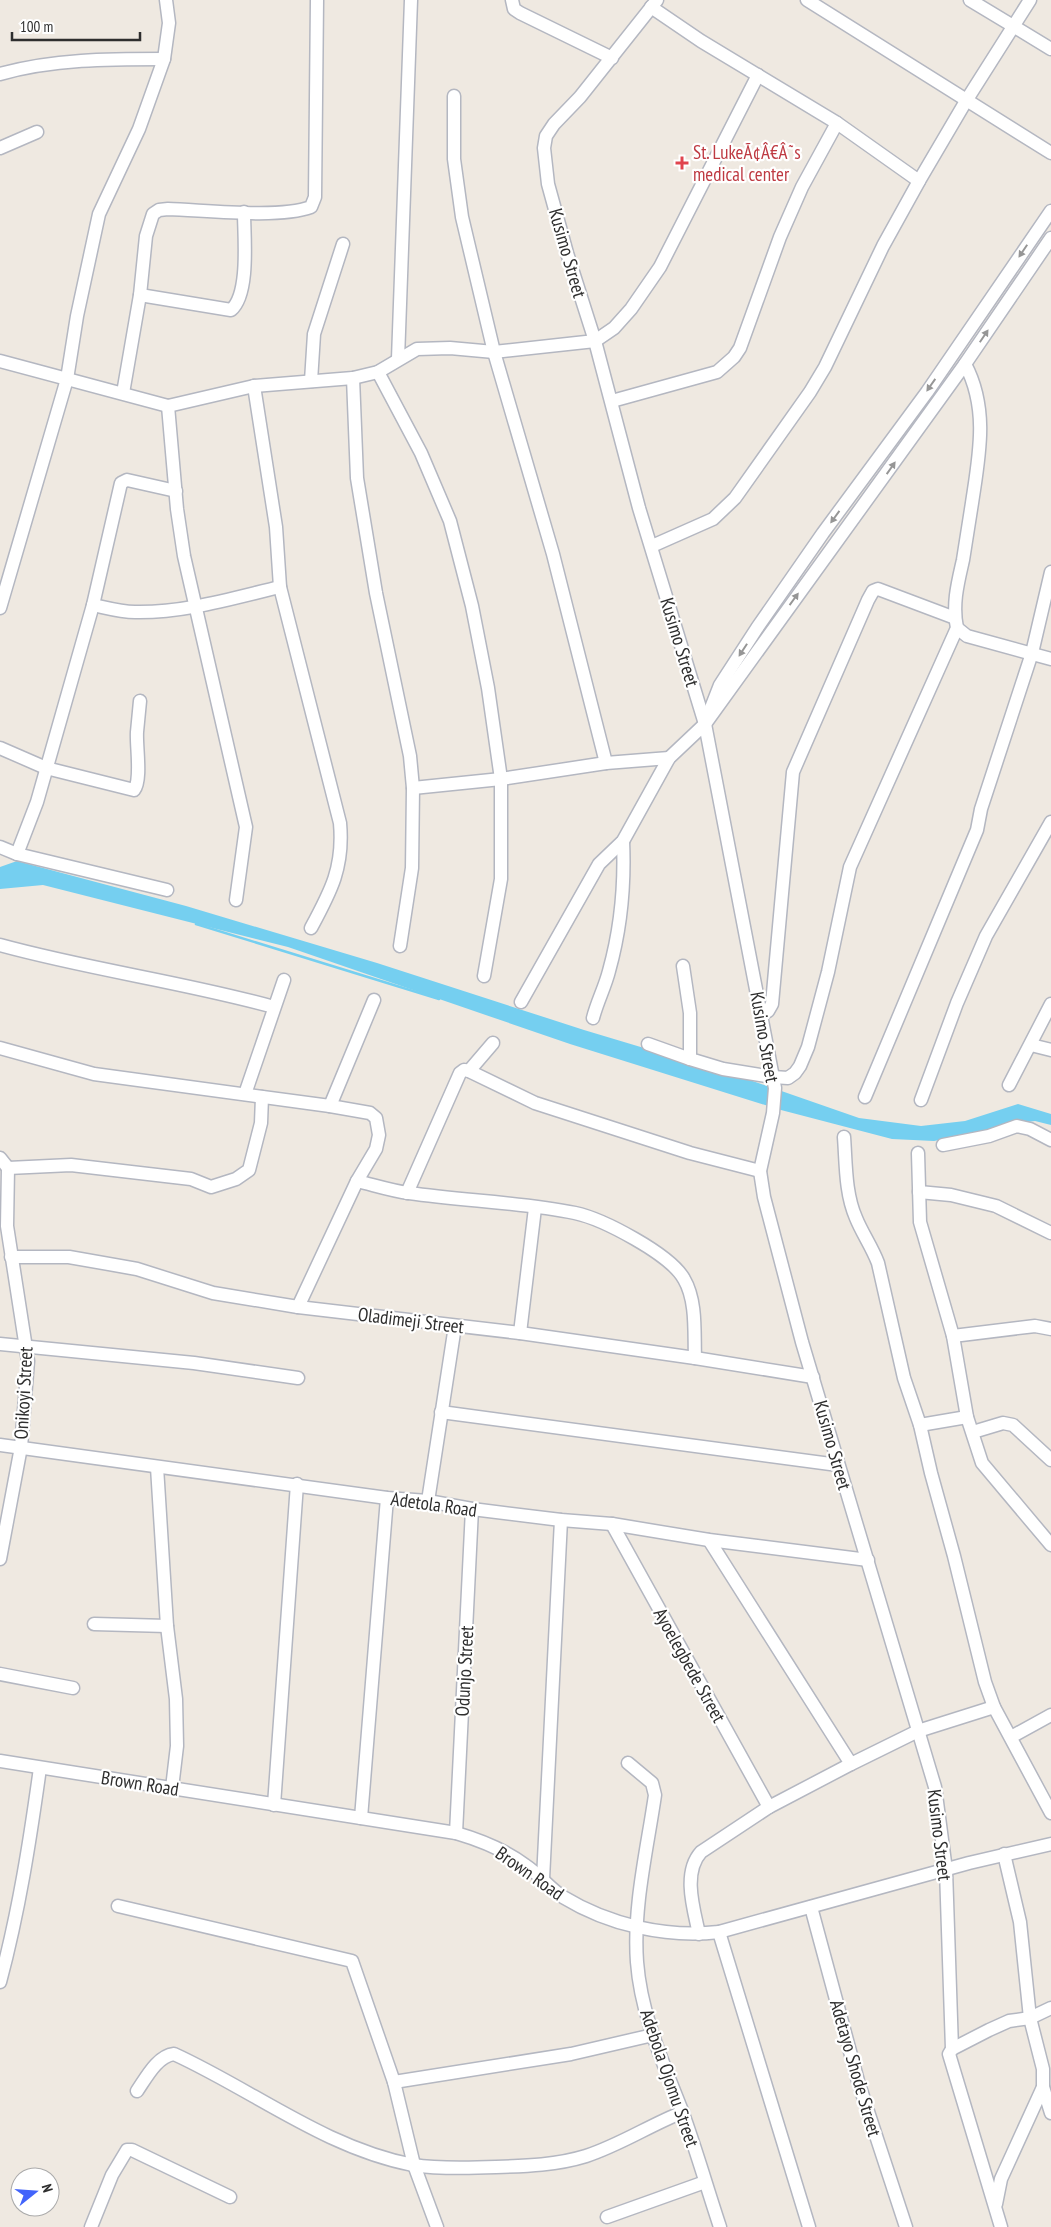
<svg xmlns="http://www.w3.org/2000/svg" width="1051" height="2227" viewBox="0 0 1051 2227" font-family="'PT Sans Narrow',sans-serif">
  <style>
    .water { fill: #75cff0 }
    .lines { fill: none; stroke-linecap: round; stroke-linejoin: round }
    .stream { stroke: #75cff0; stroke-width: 2.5 }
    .minor-casing { stroke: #b4b7c1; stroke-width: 15 }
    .minor { stroke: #fff; stroke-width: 12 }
    .oneway { fill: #969696 }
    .health-dot { fill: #e0444e; stroke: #fff; stroke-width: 2 }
    .labels { text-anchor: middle; stroke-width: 4.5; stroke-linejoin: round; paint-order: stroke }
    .health-label { font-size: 19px; fill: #be3a42; stroke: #fff; text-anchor: start }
    .street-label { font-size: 19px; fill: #2e2e2e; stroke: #fff }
  </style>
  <rect width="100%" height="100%" fill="#efe9e1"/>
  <polygon class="water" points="17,861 186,906 377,963 584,1030 744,1078 859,1118 921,1126 965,1121 1018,1104 1051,1114 1051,1125 1035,1121 1004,1125 971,1134 934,1141 892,1139 781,1110 570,1044 288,947 43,885 0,889 0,867"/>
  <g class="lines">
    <polyline class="stream" points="196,924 439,999"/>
    <defs>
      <g id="minor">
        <polyline points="512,0 514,9 520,13 612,58"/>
        <polyline points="657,0 580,97 554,124 546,136 544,148 548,184 567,253 595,341 639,508 705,724 775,1088 773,1113 760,1171 764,1197 802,1342 935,1787 946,1870 952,2049 949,2054 1001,2227"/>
        <polyline points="807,0 1051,153"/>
        <polyline points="970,0 1051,49"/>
        <polyline points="651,7 701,41 837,123 919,181"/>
        <path d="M0 74C53 59 109 59 164 59"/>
        <polyline points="454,96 454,159 462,217 494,352 553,554 606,763"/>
        <polyline points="0,148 37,132"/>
        <path d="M140 295 231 310C250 294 244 236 244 212"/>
        <polyline points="398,359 411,0"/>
        <polyline points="0,361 168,406 254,386 353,378 378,372 417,349 450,348 494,352 595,341 614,328 631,309 660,267 758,75"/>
        <polyline points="378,372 421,453 450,521 472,606 488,688 501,779 501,879 484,976"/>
        <polyline points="353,378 357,478 376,593 410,756 413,788 412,868 400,946"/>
        <polyline points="311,381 314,334 343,244"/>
        <path d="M254 386 276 527 280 587 340 823C344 867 331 891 311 928"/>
        <path d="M123 393 140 295 146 236 153 214 159 210 168 209C204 210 279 219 311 207L315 197 317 0"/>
        <polyline points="612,401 717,372 734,357 740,348 780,237 802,187 837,123"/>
        <polyline points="168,406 177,509 184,556 246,827 236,900"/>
        <polyline points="652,546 713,519 735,498 810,392 825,367 883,246 919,181 966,101 1030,0"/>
        <path d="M93 605C107 608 121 612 135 612 184 613 233 598 280 587"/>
        <polyline points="0,608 67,379 77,316 99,214 139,129 164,59 169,23 166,0"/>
        <polyline points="957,628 967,636 1051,659"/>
        <polyline points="711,708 720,685 757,628 823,533 927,392 1051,211"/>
        <path d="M0 748 46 768 134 790C142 780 136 746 137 732 138 722 139 711 140 701"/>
        <polyline points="413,788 501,779 606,763 669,758"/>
        <polyline points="0,847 17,854 167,890"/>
        <polyline points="17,854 37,802 93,605 121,483 127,480 176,491"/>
        <path d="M0 945C91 970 184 982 274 1007"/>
        <path d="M683 966 690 1013V1059L723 1069 773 1077 788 1078 795 1073 800 1066 808 1047 828 972 850 867 957 628C952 604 958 582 963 560 966 541 969 522 972 503 979 456 989 409 965 364"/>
        <polyline points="521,1002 599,864 623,841 669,758 705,724 965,364 1051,238"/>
        <polyline points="761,1015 768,1011 772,1004 793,772 868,600 873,591 878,589 955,618"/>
        <path d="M593 1018C597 1002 605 987 609 971 621 928 625 885 623 841"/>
        <polyline points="648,1044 690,1059"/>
        <polyline points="1031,1045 1051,1050"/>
        <polyline points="0,1048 94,1074 330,1106 370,1113 376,1118 379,1135 376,1149 357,1181 298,1307"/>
        <polyline points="469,1071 493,1043"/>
        <polyline points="1009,1085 1051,1004"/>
        <polyline points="245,1094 284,980"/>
        <polyline points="865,1097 977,830 981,809 1032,653 1051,572"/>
        <polyline points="921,1100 957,1003 986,936 1051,822"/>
        <polyline points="330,1106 374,1000"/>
        <path d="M844 1137C846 1163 845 1193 856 1218 862 1233 872 1247 878 1263L904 1378 920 1425 931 1473 954 1556 985 1682 994 1707 1051 1813"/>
        <polyline points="943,1145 989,1136 1017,1126 1030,1129 1051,1140"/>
        <polyline points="918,1153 920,1222 953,1336 967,1417 982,1463 1051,1545"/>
        <polyline points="0,1158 8,1168"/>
        <polyline points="8,1168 71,1165 191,1179 211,1187 236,1179 249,1170 261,1123 262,1097"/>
        <path d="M357 1181C374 1185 392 1191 409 1193 464 1201 521 1202 575 1213 603 1219 670 1254 684 1279 697 1301 694 1333 695 1358"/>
        <polyline points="919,1192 951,1195 996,1206 1051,1233"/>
        <polyline points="407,1193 460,1073 464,1070 469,1071 535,1103 690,1153 760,1171"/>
        <polyline points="11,1257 69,1257 137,1269 213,1293 298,1307 520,1333 695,1358 813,1377"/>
        <polyline points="520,1333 535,1208"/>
        <polyline points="953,1336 1035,1326 1051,1329"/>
        <polyline points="0,1344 194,1363 298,1378"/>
        <polyline points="441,1412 838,1465"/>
        <polyline points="920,1425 967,1417"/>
        <polyline points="973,1432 1003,1423 1013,1425 1051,1460"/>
        <polyline points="0,1445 387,1498 428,1501 472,1509 561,1520 612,1524 709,1540 868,1560"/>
        <polyline points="157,1467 167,1626 176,1699 177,1746 172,1788"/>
        <polyline points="428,1501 455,1326"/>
        <polyline points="612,1524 769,1807"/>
        <polyline points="709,1540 851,1764"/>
        <polyline points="0,1559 21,1447 28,1361 7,1226 8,1168"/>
        <polyline points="94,1624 167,1626"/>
        <polyline points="0,1674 73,1688"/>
        <polyline points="1011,1737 1051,1715"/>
        <path d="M0 1761 456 1833C480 1840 505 1850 525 1865 539 1874 549 1888 563 1897 609 1925 666 1938 719 1932L969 1863 1051 1844"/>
        <path d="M628 1763 652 1783 655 1795C647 1850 633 1907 637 1962 641 2015 663 2062 682 2111 696 2149 707 2188 720 2227"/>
        <polyline points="274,1805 297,1484"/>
        <polyline points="361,1818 387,1498"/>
        <polyline points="456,1833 472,1509"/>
        <polyline points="543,1879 561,1520"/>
        <polyline points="118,1906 352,1961 394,2082 414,2165 437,2227"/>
        <polyline points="811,1907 858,2081 906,2227"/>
        <polyline points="719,1932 809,2227"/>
        <path d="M699 1934C694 1910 682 1873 701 1852L769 1807 851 1764 918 1731 994 1707"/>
        <path d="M0 1982C19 1911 30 1840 40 1768"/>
        <polyline points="952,2049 989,2030 1009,2021 1030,2018 1051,2008"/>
        <polyline points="394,2082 571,2054 653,2035"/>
        <polyline points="1043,2087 1051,2113"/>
        <path d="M137 2091C146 2078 157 2056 174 2054 253 2090 325 2148 413 2165 438 2169 471 2168 496 2167 527 2166 557 2165 586 2156 620 2145 650 2125 683 2112"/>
        <polyline points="996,2204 1001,2179 1043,2087 1043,2069 1030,2018 1020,1922 1004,1854"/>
        <polyline points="607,2217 705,2182"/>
        <polyline points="91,2227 112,2175 127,2150 132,2150 230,2197"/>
      </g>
    </defs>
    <use href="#minor" class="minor-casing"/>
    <use href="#minor" class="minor"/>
  </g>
  <defs><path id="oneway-solid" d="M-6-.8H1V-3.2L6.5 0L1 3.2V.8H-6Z" transform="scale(1.25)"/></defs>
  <g class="oneway">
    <use href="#oneway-solid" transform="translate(1023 251) rotate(124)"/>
    <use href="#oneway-solid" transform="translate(984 336) rotate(-56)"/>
    <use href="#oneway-solid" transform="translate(931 385) rotate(125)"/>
    <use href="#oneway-solid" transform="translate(891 468) rotate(-55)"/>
    <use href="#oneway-solid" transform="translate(835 517) rotate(126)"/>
    <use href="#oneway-solid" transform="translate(794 599) rotate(-54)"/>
    <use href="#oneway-solid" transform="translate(743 650) rotate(123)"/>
  </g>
  <path class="health-dot" d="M679.5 155.5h5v5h5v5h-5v5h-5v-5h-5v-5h5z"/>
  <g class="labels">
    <g class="health-label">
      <text x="693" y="159">St. LukeÃ¢Â€Â˜s<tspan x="693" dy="22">medical center</tspan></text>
    </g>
    <g class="street-label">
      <text transform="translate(568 253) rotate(74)" y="7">Kusimo Street</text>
      <text transform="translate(680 642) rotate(73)" y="7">Kusimo Street</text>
      <text transform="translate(765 1037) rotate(80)" y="7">Kusimo Street</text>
      <text transform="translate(411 1320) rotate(7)" y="7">Oladimeji Street</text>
      <text transform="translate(23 1393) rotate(-87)" y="7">Onikoyi Street</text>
      <text transform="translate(833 1445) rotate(74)" y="7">Kusimo Street</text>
      <text transform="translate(434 1504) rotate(8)" y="7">Adetola Road</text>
      <text transform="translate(690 1665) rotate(61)" y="7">Ayoelegbede Street</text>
      <text transform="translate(464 1671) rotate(-87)" y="7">Odunjo Street</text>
      <text transform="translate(140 1783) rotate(9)" y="7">Brown Road</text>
      <text transform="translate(940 1835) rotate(83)" y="7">Kusimo Street</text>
      <text transform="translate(530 1873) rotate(35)" y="7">Brown Road</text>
      <text transform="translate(856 2068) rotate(74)" y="7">Adetayo Shode Street</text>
      <text transform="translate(670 2078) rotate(71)" y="7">Adebola Ojomu Street</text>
    </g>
  </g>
  <g transform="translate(35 2192) rotate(73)"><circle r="24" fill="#ffffff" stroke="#ababab"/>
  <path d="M0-4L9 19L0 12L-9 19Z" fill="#4264fb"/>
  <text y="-8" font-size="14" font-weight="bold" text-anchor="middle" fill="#2e2e2e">N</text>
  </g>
  <path d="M12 32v8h128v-8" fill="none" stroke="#2e2e2e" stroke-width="2.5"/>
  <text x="20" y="32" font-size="15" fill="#2e2e2e" stroke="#ffffff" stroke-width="4" paint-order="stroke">100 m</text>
</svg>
